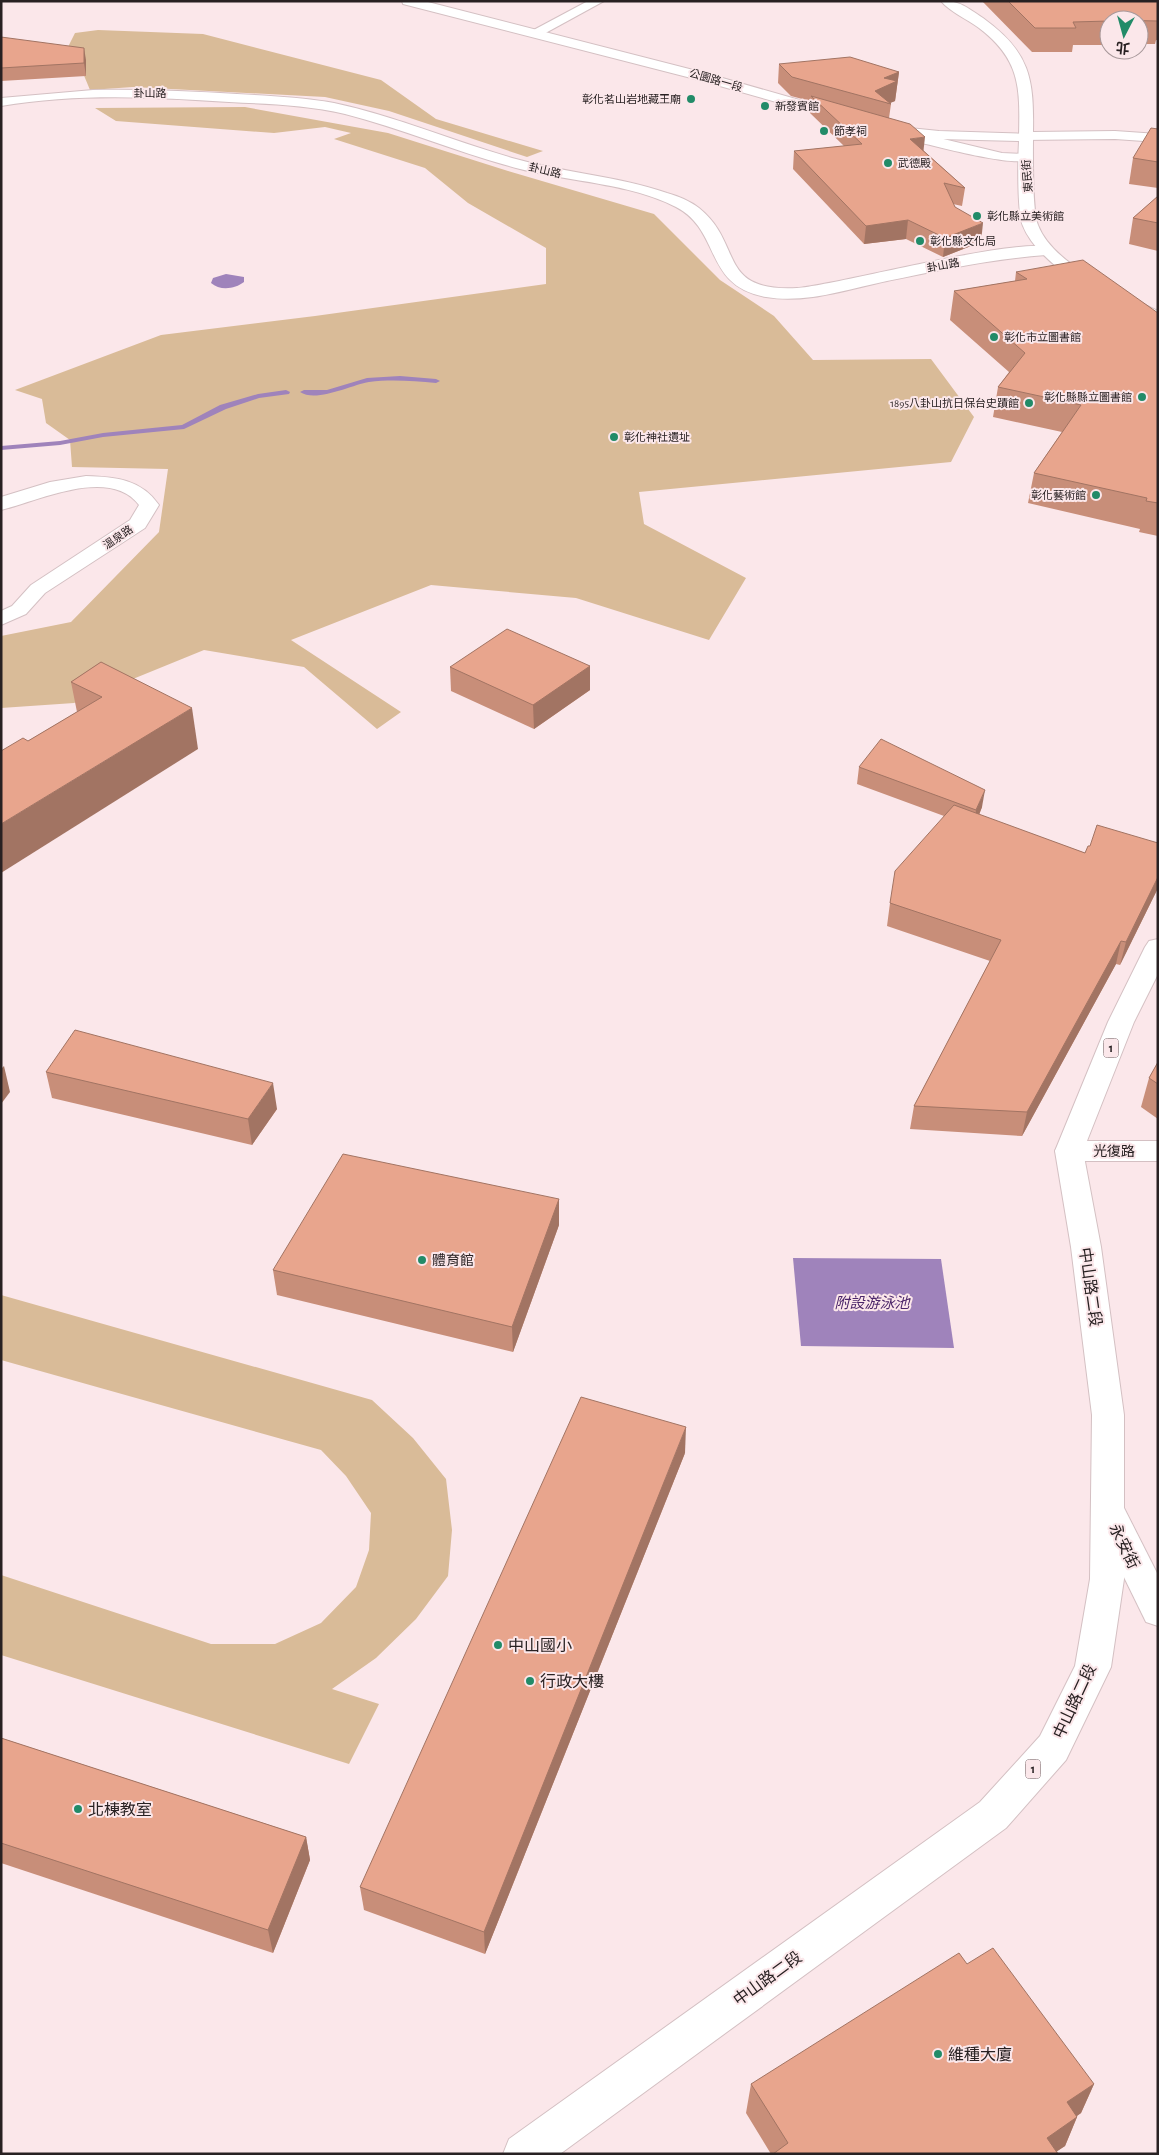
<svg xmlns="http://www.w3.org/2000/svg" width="1159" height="2155" viewBox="0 0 1159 2155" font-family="'Alegreya Sans','Noto Sans TC',sans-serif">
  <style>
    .green { fill: #d9bb98 }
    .water { fill: #9f83bb }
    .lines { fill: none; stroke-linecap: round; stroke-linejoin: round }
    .stream { fill: #9f83bb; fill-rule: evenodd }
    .street-casing { stroke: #d4c0c3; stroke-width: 2 }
    .secondary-casing { stroke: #d4c0c3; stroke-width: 2 }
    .primary-casing { stroke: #d4c0c3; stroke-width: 2 }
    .street { fill: #fff; fill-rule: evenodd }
    .secondary { fill: #fff; fill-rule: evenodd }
    .primary { fill: #fff; fill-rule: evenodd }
    .wall { fill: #c88e79 }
    .shaded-wall { fill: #a27463 }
    .building { fill: #e8a58d; stroke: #a27463 }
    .poi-dot { fill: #228b68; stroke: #fbe7ea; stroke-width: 2 }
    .labels { text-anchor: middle; stroke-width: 4; stroke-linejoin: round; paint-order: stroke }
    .far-street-label { font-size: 11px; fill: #282122; stroke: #fbe7ea }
    .far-poi-label { font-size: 11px; fill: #282122; stroke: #fbe7ea; text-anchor: start }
    .shield { fill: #fbe7ea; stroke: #675c5e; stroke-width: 1 }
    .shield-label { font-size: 12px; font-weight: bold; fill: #282122 }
    .street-label { font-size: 14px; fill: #282122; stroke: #fbe7ea }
    .poi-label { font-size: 14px; fill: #282122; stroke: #fbe7ea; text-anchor: start }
    .water-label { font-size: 15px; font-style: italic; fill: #4b2569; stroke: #fbe7ea }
    .near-street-label { font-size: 16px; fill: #282122; stroke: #fbe7ea }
    .near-poi-label { font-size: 16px; fill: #282122; stroke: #fbe7ea; text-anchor: start }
  </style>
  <rect width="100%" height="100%" fill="#fbe7ea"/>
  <g class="green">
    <polygon points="98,30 203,34 381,80 436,119 543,151 527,157 389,111 325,97 133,87 90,90 78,61 64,55 75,33"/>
    <polygon points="245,107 388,133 508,171 654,214 720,280 774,316 813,360 931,359 974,417 951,462 639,492 644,524 746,578 709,640 576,598 431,585 291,640 401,712 377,729 304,667 204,650 74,703 1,708 1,636 71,622 159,532 168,469 72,467 70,440 46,423 42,399 15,390 161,335 315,316 546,284 546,248 468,203 425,168 334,139 351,133 325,127 274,133 116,121 95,108"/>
    <polygon points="1,1295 372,1400 413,1438 446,1479 452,1530 448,1576 416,1619 376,1658 332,1689 379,1704 349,1764 1,1655 1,1575 211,1644 275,1644 321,1623 356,1587 369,1550 371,1513 346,1476 321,1450 1,1360"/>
  </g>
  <g class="water">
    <path d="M226 274 244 277V282C235 289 220 291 211 283L213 278Z"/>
    <polygon points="793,1258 941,1259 954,1348 801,1346"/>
  </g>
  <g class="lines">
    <g class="stream">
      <path d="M400 376 436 379 440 381 436 383C414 381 391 379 369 382 351 385 316 403 300 392L304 390H327L367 378Z"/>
      <polygon points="286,390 290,392 289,394 259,398 226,409 184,429 103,437 60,445 1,450 1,446 60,441 103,433 182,425 220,405 258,394"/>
    </g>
    <defs>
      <g id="street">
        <polygon points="588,1 604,1 540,36 530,36 528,33"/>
        <path d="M941 1C961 1 966 7 983 18 1030 52 1034 78 1033 132L1115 131 1158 134V142L1115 139 1021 140 1019 137C1020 88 1021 60 979 28 967 19 950 12 941 1Z"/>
        <path d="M93 90C141 89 189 91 237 94 269 96 302 97 334 103 396 116 455 142 516 159 566 173 618 176 667 193 678 196 690 201 699 208 744 244 716 292 797 288 835 286 1037 231 1054 250L1046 255C992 259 940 270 887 281 848 289 806 304 766 297 703 286 722 231 676 207 629 183 571 182 520 169 461 154 404 129 345 114 307 105 268 104 229 102 154 97 76 93 1 106V98Z"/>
        <path d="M889 126 1002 153 1025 154 1032 158C1023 172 904 138 884 133L882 130Z"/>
        <path d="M86 476C116 477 141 479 159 505L145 528 45 593 26 614 1 625V611L12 606 31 585 130 520 139 505C110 466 38 501 1 510V497L50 482Z"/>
      </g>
      <g id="secondary">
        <path d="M402 1H424L705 73 890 126 939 131 1031 134 1033 137C1033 155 1032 210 1038 225 1053 265 1122 294 1158 311V322C1118 312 1038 265 1023 226 1017 213 1018 158 1019 141L939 139 889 134 695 79 403 4Z"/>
        <polygon points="1069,1141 1158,1141 1158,1161 1069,1161 1059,1158 1055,1151 1059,1144"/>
        <polygon points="1108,1496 1120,1500 1158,1575 1158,1626 1146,1622 1091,1510 1096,1500"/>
      </g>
      <polygon id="primary" points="1158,939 1158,974 1134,1022 1083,1151 1101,1247 1124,1415 1124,1579 1111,1667 1066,1760 1006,1828 560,2154 503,2154 509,2139 980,1802 1040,1736 1075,1666 1090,1579 1092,1415 1071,1247 1055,1151 1108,1022 1145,947 1149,941"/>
    </defs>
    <use href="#street" class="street-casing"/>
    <use href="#secondary" class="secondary-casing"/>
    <use href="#primary" class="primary-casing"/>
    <use href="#street" class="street"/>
    <use href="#secondary" class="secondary"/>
    <use href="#primary" class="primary"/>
  </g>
  <g class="wall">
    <polygon points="982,1 1158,1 1158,40 1156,40 1155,44 1139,44 1139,20 1109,20 1109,45 1073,45 1072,52 1032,52"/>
    <polygon points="1,37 86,60 86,76 1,81"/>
    <polygon points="779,64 899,72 895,101 889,103 891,104 889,118 924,151 965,188 962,206 953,204 955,207 981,242 943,257 906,239 864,244 793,169 794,151 844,146 810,113 810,101 791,96 778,83"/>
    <polygon points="1158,129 1158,188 1129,184 1133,158"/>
    <polygon points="1158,196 1158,251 1129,244 1133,218"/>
    <polygon points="1016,272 1158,313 1158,536 1139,532 1140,529 1028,503 1034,473 1062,432 993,417 998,387 1009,372 950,320 954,291 1015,281"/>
    <polygon points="101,662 198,749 28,741 77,712 71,682"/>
    <polygon points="590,666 590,690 534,729 451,691 450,667"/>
    <polygon points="859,767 982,807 979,815 1085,853 1090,846 1158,843 1158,888 1120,965 1116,964 1022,1136 910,1129 914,1106 990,961 887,926 890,903 944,816 857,784"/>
    <polygon points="1158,1062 1158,1119 1141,1107 1149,1078"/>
    <polygon points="46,1072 277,1109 252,1145 52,1098"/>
    <polygon points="559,1199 559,1225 513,1352 277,1295 273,1270"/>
    <polygon points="685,1453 485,1954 364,1910 360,1887"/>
    <polygon points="1,1738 306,1837 310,1860 273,1953 1,1863"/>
    <polygon points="967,1964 1094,2084 1081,2113 1077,2116 1077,2117 1065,2146 1057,2151 1058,2154 771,2154 746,2113 751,2084"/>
  </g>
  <g class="shaded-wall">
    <polygon points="84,48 86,60 86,76 84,63"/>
    <polygon points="899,72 895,101 888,104 875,91 884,78"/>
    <polygon points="925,137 923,155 910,139"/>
    <polygon points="908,220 906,239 864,244 866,226"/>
    <polygon points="983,223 981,242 943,257 945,238"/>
    <polygon points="590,666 590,690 534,729 533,705"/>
    <polygon points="192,708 198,749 1,873 1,824"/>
    <polygon points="985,790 982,807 974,827 976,810"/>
    <polygon points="1158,877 1158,888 1120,965 1126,942"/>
    <polygon points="1121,941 1116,964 1022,1136 1027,1112"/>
    <polygon points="4,1066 10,1092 1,1104 1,1069"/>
    <polygon points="273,1083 277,1109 252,1145 248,1119"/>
    <polygon points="559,1199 559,1225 513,1352 512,1327"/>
    <polygon points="686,1427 685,1453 485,1954 484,1932"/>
    <polygon points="306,1837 310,1860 273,1953 268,1930"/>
    <polygon points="1094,2084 1081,2113 1055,2131 1067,2102"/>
    <polygon points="1077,2117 1065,2146 1053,2154 1047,2138"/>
  </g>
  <g class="building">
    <polygon points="1008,1 1158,1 1158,21 1109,20 1109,21 1073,22 1076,28 1035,28"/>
    <polygon points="1,37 84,48 84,63 1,68"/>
    <polygon points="850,57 899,72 884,78 897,81 875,91 891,104 792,77 779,64"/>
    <polygon points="811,96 910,124 925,137 910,139 965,188 944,183 955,207 983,223 945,238 908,220 866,226 794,151 862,144"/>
    <polygon points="1151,128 1158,129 1158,162 1133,158"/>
    <polygon points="1158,196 1158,223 1133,218"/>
    <polygon points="1083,260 1158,313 1158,503 1146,501 1147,498 1034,473 1081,405 998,387 1025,353 954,291 1027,279 1016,272"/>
    <polygon points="507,629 590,666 533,705 450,667"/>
    <polygon points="101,662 192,708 1,824 1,751 23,738 28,741 102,697 71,682"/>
    <polygon points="881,739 985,790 976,810 859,767"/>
    <polygon points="954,805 1085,853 1088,846 1090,846 1097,825 1158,843 1158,877 1126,942 1121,941 1027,1112 914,1106 1001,940 890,903 895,871"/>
    <polygon points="75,1030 273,1083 248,1119 46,1072"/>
    <polygon points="1158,1062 1158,1084 1149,1078"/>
    <polygon points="343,1154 559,1199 512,1327 273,1270"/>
    <polygon points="581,1397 686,1427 484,1932 360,1887"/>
    <polygon points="1,1738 306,1837 268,1930 1,1843"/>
    <polygon points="993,1948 1094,2084 1067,2102 1077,2117 1047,2138 1058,2154 773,2154 788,2143 751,2084 959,1953 967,1964"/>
  </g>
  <g class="poi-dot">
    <circle cx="691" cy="99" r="5"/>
    <circle cx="765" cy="106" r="5"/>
    <circle cx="824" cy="131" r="5"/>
    <circle cx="888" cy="163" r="5"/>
    <circle cx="977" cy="216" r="5"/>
    <circle cx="920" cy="241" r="5"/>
    <circle cx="994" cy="337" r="5"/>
    <circle cx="1142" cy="397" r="5"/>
    <circle cx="1029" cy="403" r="5"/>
    <circle cx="614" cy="437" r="5"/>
    <circle cx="1096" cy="495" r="5"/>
    <circle cx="422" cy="1260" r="5"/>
    <circle cx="498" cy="1645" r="5"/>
    <circle cx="530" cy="1681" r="5"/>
    <circle cx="78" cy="1809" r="5"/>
    <circle cx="938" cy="2054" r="5"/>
  </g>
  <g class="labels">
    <g class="far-street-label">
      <text transform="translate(716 80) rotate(16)" y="4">公園路一段</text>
      <text x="150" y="97">卦山路</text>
      <text transform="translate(545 170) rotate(13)" y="4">卦山路</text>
      <text transform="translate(1027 176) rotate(-94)" y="4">東民街</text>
      <text transform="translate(943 265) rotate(-11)" y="4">卦山路</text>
      <text transform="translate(118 537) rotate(-34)" y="4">溫泉路</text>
    </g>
    <g class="far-poi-label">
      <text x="681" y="103" text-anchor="end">彰化茗山岩地藏王廟</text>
      <text x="775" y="110">新發賓館</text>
      <text x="834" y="135">節孝祠</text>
      <text x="898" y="167">武德殿</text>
      <text x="987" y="220">彰化縣立美術館</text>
      <text x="930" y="245">彰化縣文化局</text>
      <text x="1004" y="341">彰化市立圖書館</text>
      <text x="1132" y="401" text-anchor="end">彰化縣縣立圖書館</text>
      <text x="1019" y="407" text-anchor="end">1895八卦山抗日保台史蹟館</text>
      <text x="624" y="441">彰化神社遺址</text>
      <text x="1086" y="499" text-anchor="end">彰化藝術館</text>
    </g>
    <g class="shield">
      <rect x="1103.5" y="1038.5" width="15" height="19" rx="4"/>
      <rect x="1025.5" y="1759.5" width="15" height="19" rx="4"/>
    </g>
    <g class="shield-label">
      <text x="1111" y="1052">1</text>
      <text x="1033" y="1773">1</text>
    </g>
    <g class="street-label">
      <text x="1114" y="1156">光復路</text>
    </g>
    <g class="poi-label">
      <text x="432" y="1265">體育館</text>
    </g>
    <g class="water-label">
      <text x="872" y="1308">附設游泳池</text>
    </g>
    <g class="near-street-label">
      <text transform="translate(1091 1287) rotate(82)" y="6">中山路二段</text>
      <text transform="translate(1125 1546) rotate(64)" y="6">永安街</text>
      <text transform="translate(1074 1701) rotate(-65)" y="6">中山路二段</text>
      <text transform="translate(767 1978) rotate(-36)" y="6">中山路二段</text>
    </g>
    <g class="near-poi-label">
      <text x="508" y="1651">中山國小</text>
      <text x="540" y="1687">行政大樓</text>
      <text x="88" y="1815">北棟教室</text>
      <text x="948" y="2060">維種大廈</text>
    </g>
  </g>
  <rect width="1159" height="2155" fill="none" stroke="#282122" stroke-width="5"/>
  <g transform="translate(1124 35) rotate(186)"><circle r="24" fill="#fbe7ea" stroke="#a7989a"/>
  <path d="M0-4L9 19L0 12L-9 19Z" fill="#228b68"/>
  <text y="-8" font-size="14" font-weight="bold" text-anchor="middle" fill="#282122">北</text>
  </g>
</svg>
